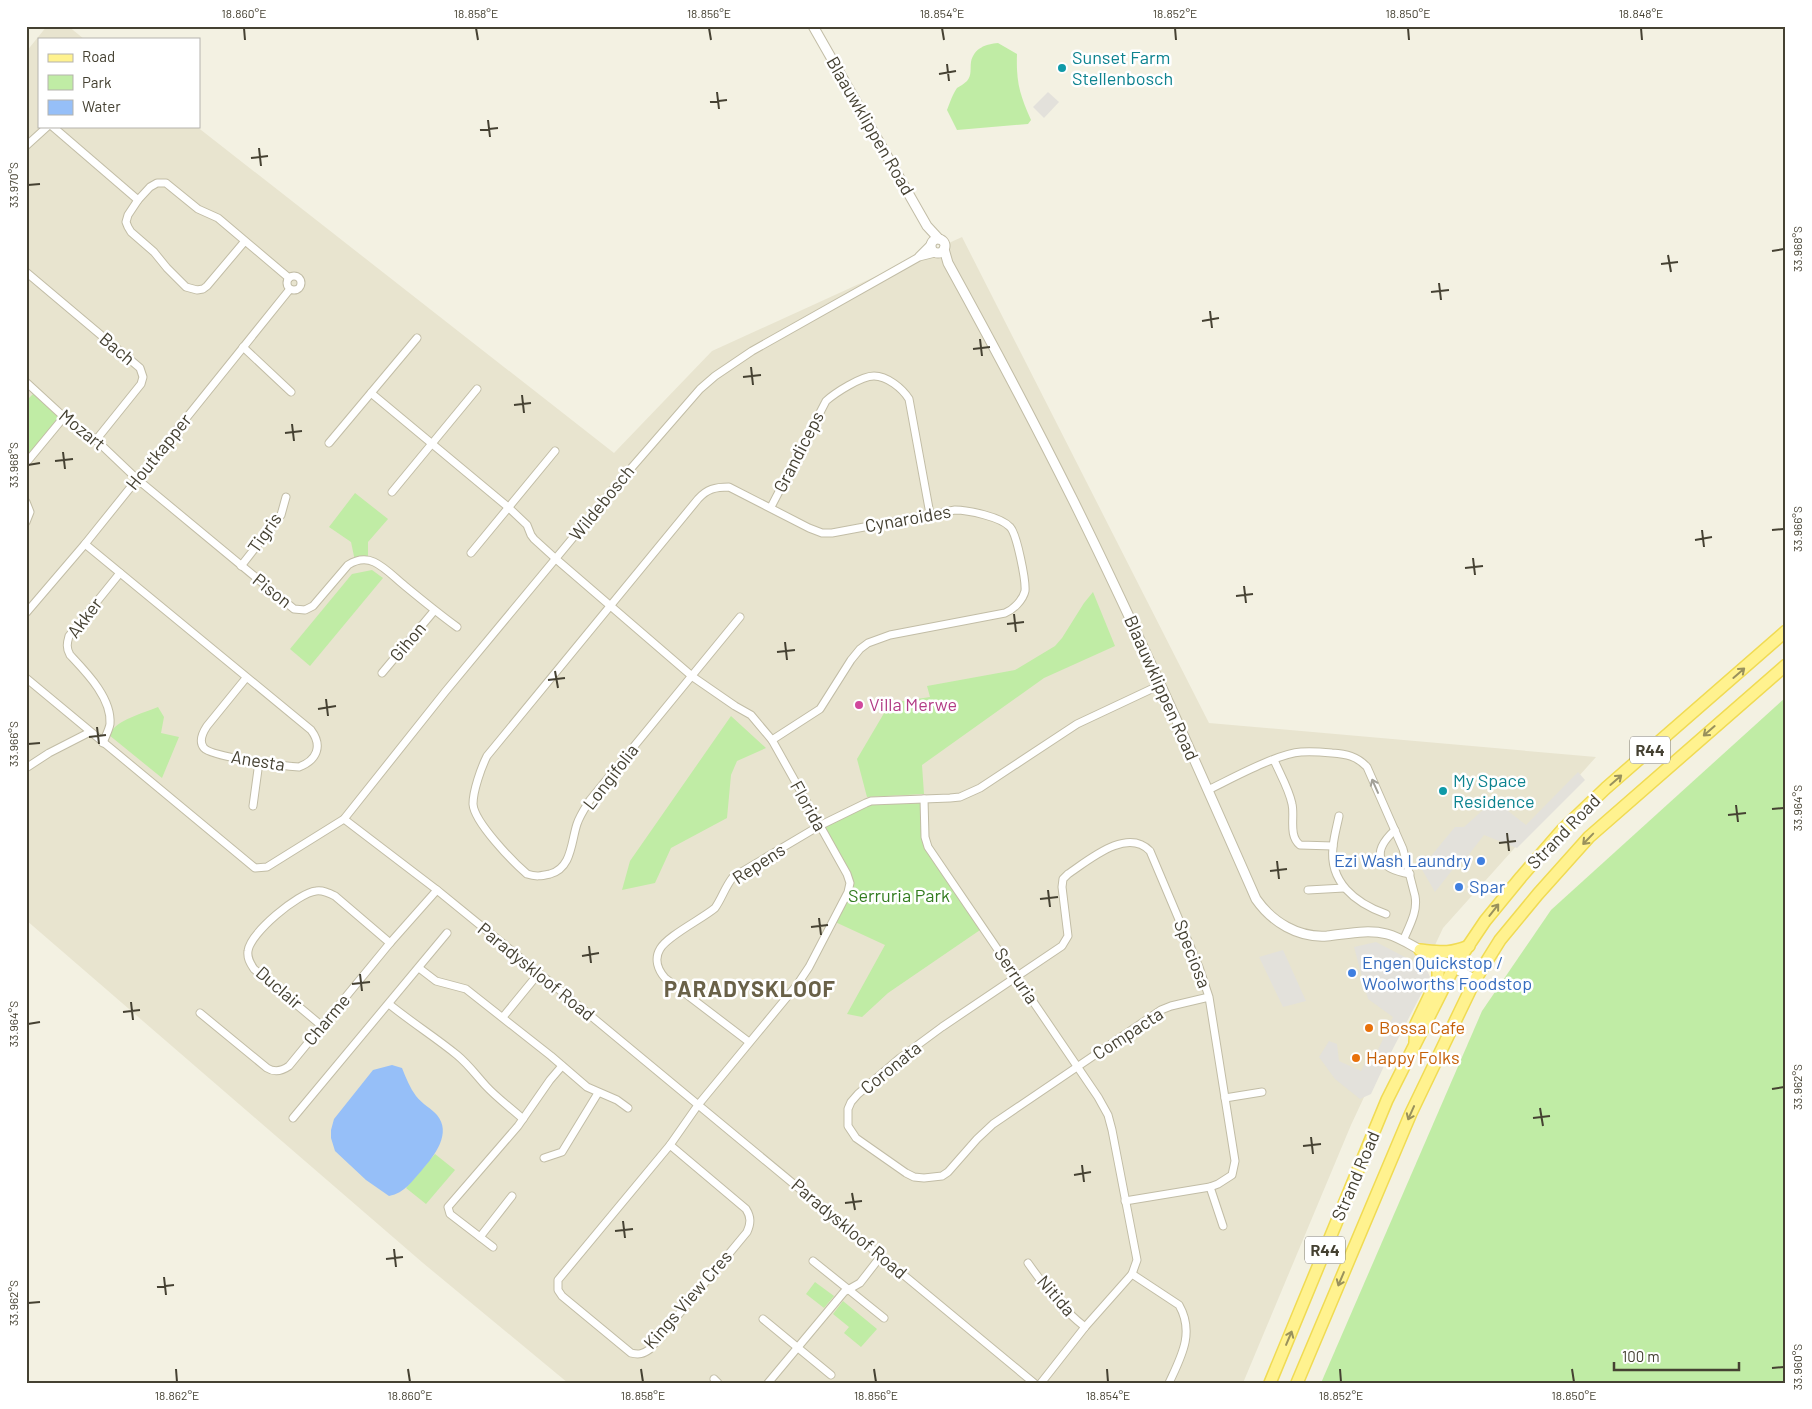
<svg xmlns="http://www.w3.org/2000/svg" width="1812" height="1409" viewBox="0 0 1812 1409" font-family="Barlow,sans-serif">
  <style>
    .residential { fill: #e8e4cf }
    .green { fill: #c0eca5 }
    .parking { fill: #e3e1db }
    .water { fill: #96bff8 }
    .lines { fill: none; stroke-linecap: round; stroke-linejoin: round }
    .minor-casing { stroke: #c2bda6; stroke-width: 9 }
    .tertiary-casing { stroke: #c2bda6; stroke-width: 11 }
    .primary-casing { stroke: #f0db53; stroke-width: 14 }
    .minor { stroke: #fff; stroke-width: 7 }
    .tertiary { stroke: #fff; stroke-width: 9 }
    .primary { stroke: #fff28f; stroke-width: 11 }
    .oneway { stroke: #99915c }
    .oneway2 { stroke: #a2a098 }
    .ticks { fill: none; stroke: #454132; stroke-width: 2 }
    .culture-dot { fill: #0f9aa8; stroke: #fff; stroke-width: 2 }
    .hotel-dot { fill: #d1479c; stroke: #fff; stroke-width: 2 }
    .shop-dot { fill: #3f7fe0; stroke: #fff; stroke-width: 2 }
    .food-dot { fill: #e8710a; stroke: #fff; stroke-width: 2 }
    .labels { text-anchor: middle; stroke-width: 5; stroke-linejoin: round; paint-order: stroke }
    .shield { fill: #fff; stroke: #7d7a70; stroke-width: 1 }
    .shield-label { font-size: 16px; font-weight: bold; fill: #454132 }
    .culture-label { font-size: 18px; fill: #0d838f; stroke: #fff; text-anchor: start }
    .street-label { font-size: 18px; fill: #454132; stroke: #fff }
    .hotel-label { font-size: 18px; fill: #b23c85; stroke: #fff; text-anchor: start }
    .shop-label { font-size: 18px; fill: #366cbe; stroke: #fff; text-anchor: start }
    .park-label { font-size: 18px; fill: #337c20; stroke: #fff }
    .food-label { font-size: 18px; fill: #c56008; stroke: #fff; text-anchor: start }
    .district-label { font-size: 22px; font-weight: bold; letter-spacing: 1px; fill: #696148; stroke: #fff }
    .neatline { fill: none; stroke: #454132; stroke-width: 2 }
    .ticks-label { font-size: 12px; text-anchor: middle; fill: #454132 }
  </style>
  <rect width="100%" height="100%" fill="#f3f1e2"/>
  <polygon class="residential" points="47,26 68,26 84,39 39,39 39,126 196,126 614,453 712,351 962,237 1209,723 1596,757 1443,928 1351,1125 1243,1383 568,1383 423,1263 26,920 26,52"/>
  <g class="green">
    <path d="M998 43 1017 54C1016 83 1020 95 1031 120L1028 124 957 130 947 110C950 103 952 95 957 88 960 86 964 84 967 81 972 75 970 69 971 62 974 48 986 44 998 43Z"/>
    <polygon points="36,391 64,417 26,463 26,401"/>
    <polygon points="355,493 388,519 368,542 368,560 355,561 351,542 329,527"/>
    <polygon points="372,570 383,578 310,666 290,649 352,574"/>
    <polygon points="1093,592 1115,646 1044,678 922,765 924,794 867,797 857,759 890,703 930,697 927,686 1015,670 1055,646 1062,638 1084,603"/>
    <polygon points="1786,697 1786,1383 1321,1383 1482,1011 1551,910"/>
    <path d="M158 707 164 717 161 733 179 737 162 778 109 735C117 719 142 714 158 707Z"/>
    <polygon points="731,716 766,748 737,761 731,775 727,818 671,848 655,883 622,890 630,861"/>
    <polygon points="924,799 925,837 983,928 888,993 862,1017 847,1014 885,945 833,921 850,883 819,826 866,803"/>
    <polygon points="435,1154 455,1170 426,1204 406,1188"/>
    <polygon points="815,1282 834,1296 824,1308 806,1294"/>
    <polygon points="843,1301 877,1329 861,1347 844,1333 849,1327 833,1314"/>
  </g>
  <g class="parking">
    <polygon points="1048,92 1059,102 1044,118 1033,107"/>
    <polygon points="1578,772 1585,780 1517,848 1484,835 1460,866 1457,864 1435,892 1421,868 1455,827 1464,827 1494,800 1526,825"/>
    <polygon points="1376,942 1426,968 1430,977 1384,1066 1371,1094 1360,1099 1335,1079 1319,1057 1329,1041 1337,1044 1339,1061 1361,1071 1367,1059 1373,1061 1393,1017 1368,999 1354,947"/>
    <polygon points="1283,950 1306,1001 1283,1007 1259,957"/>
  </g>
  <path class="water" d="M392 1065 402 1068C406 1078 410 1088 416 1096 422 1104 431 1108 437 1115 452 1133 435 1155 422 1170 412 1181 405 1193 389 1196L366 1180 335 1151 331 1138V1130L334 1119 373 1070Z"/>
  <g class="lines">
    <defs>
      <g id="minor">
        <polyline points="52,126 138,200"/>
        <polyline points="26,146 48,126"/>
        <polyline points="245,241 207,286 203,289 197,290 186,287 167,268 154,252 131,232 128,227 126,222 128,215 138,200 150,187 157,183 166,183 198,209 218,218 289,278"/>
        <polyline points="919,256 930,245"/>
        <polyline points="26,272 140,368 143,377 141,384 96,440"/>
        <circle cx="294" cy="283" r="7"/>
        <polyline points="243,347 291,392"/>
        <path d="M26 382 64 417 96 440 137 479 294 609 305 610 313 606 348 565C356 560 365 558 374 562 385 567 395 578 405 586 422 600 439 614 457 627"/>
        <polyline points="371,393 508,507 527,525 531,535 534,539 556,559 693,677 735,706 751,715 772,740 847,874 850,883 848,892 809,967 797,985 698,1105 670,1145"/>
        <polyline points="329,443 417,338"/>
        <polyline points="26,463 64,417"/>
        <polyline points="392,492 477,389"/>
        <polyline points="26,502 30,512 26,522"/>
        <path d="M771 507 826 401C835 393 861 376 874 376 887 376 902 388 909 399L930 514"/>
        <path d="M85 544 311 730C323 746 317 760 299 767 283 766 212 757 204 748 198 741 203 732 207 726L246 678"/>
        <polyline points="471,553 555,451"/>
        <polyline points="241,566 281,515 286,497"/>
        <polyline points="26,613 85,544 290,289"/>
        <path d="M740 617 590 800C585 808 580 815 577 824 571 842 572 868 550 874 541 876 536 877 527 874 513 862 474 822 473 804 473 791 481 768 487 756L698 499C707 489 715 487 729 487L809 528 822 533H832L955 510C968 510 1001 517 1010 527 1017 534 1026 581 1025 591 1023 600 1013 610 1005 613L890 635 868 643 860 649 851 660 820 709 772 740"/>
        <polyline points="382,673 434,611"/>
        <polyline points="26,678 255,868 267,867 344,819 445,692 620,481 700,389 715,376 752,351 919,257 935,253"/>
        <path d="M103 743C105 737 109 730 110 724 112 698 86 672 70 655 66 648 67 643 69 636L120 573"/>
        <path d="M1274 760C1280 774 1289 789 1292 804 1295 817 1288 835 1300 845L1333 846"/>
        <polyline points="26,768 49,753 90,732"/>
        <path d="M1208 790C1231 779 1276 754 1301 752 1311 751 1322 752 1332 753 1346 754 1357 756 1367 767L1403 849 1415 896C1418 912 1409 926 1403 941"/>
        <polyline points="924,799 925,837 928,847 1098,1097 1108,1115 1112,1130 1137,1260 1132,1274 1085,1327 1041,1383"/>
        <polyline points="253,806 259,762"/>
        <path d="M1339 816C1337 826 1334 836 1333 847 1329 882 1355 903 1386 914"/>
        <polyline points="344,819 437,890 539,973 1034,1383"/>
        <path d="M1395 830C1370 853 1378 869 1410 874"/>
        <polyline points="1308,890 1344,888"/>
        <polyline points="419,968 436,981 466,989 551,1056 587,1087 617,1100 628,1108"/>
        <path d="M389 1004C411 1022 435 1037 457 1055 468 1064 476 1075 486 1086 497 1098 511 1108 523 1119"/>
        <path d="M200 1013 267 1068C275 1073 282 1071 289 1066L390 943 437 890"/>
        <polyline points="503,1017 539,973"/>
        <path d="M322 1026 254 969C250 963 247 958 248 951 250 933 298 893 316 891 323 890 329 893 335 896L390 943"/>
        <path d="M749 1042 665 978C658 970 654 959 660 949 667 936 702 919 715 908 722 898 725 887 733 877L819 826 866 803 871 801 950 798 960 797 980 788 1077 724 1160 685"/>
        <polyline points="1225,1098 1262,1092"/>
        <polyline points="293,1118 447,933"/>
        <path d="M670 1145 746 1209C751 1217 751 1223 747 1232L650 1349C643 1354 639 1355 631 1353L562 1296 558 1290V1280Z"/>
        <polyline points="544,1158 562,1152 598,1093"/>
        <polyline points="1210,1187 1223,1226"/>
        <path d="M1125 1201 1210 1187 1218 1184 1232 1175 1235 1161 1209 997 1199 967 1150 851C1127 827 1089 860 1068 874L1063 879 1062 887 1068 936 1062 946 942 1027 900 1058 858 1094 851 1102 848 1109V1126L856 1138 906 1173 914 1177 924 1178 942 1176 948 1172 977 1139 993 1124 1161 1010 1171 1006 1209 997"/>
        <polyline points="480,1237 512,1196"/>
        <polyline points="493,1247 450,1214 448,1207 518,1126 550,1080 562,1066"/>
        <polyline points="813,1261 884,1318"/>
        <path d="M1028 1263C1045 1287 1062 1309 1085 1327"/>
        <path d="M1132 1274 1179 1305C1195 1333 1181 1357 1169 1383"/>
        <polyline points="763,1319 831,1375"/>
        <polyline points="714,1379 718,1383"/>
        <polyline points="768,1383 844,1292 860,1283 881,1256"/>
      </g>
      <g id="tertiary">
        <polyline points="813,26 927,226 939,239"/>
        <circle cx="938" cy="246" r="7"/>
        <path d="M944 249 948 263C991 341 1033 420 1073 500 1138 631 1197 765 1256 899 1272 922 1298 938 1327 936 1347 934 1367 929 1387 934 1399 937 1411 945 1422 951 1440 960 1458 969 1475 980"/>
      </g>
      <g id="primary">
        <path d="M1420 950C1441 952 1449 954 1469 946"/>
        <polyline points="1415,1042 1416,1024 1438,978 1438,966 1431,956"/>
        <polyline points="1270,1383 1387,1100 1454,967 1485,921 1521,877 1562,830 1606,788 1786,631"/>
        <polyline points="1297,1383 1411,1113 1475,980 1500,940 1538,894 1589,837 1786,665"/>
      </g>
    </defs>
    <use href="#minor" class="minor-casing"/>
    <use href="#tertiary" class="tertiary-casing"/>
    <use href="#primary" class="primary-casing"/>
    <use href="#minor" class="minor"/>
    <use href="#tertiary" class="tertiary"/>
    <use href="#primary" class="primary"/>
  </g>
  <defs><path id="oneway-shaft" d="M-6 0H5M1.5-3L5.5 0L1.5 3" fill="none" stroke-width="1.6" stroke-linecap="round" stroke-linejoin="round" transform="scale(1.25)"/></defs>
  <g class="oneway">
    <use href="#oneway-shaft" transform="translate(1739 673) rotate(-41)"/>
    <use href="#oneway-shaft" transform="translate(1709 731) rotate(139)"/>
    <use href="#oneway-shaft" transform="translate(1616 780) rotate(-41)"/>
    <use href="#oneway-shaft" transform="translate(1588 839) rotate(134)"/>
    <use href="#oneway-shaft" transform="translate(1494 910) rotate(-52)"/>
    <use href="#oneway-shaft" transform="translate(1411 1113) rotate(114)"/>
    <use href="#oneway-shaft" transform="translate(1341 1279) rotate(113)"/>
    <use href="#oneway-shaft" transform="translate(1289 1338) rotate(-67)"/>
  </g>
  <use class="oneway2" href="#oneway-shaft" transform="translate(1375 786) rotate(-114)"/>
  <path class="ticks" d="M244 28 245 40M476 28 478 40M709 28 711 40M942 28 944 40M1175 28 1176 40M1408 28 1409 40M1641 28 1642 40M947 64 949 81M939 74 956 71M717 92 719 109M710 102 727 100M488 120 490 137M480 130 498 128M259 148 261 166M251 158 268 156M28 185 40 184M1772 251 1784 249M1668 255 1671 272M1661 264 1678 262M1439 283 1441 300M1431 292 1449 290M1210 311 1212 328M1202 321 1219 318M980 339 982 356M973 349 990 347M751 367 753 385M743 377 761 375M522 395 524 413M514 405 531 403M292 424 294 441M285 433 302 431M63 452 65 469M55 461 73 459M28 465 40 463M1702 530 1704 547M1772 530 1784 529M1695 540 1712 537M1473 558 1475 575M1465 568 1483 566M1244 586 1246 603M1236 596 1253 594M1014 614 1016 632M1007 624 1024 622M785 642 787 660M777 652 795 650M555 671 558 688M548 680 565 678M326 699 328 716M318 709 336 706M97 727 99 744M89 737 106 735M28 744 40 743M1736 805 1738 822M1772 809 1784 808M1728 815 1746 813M1507 833 1509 851M1499 843 1516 841M1277 861 1279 879M1270 871 1287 869M1048 890 1050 907M1040 899 1058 897M819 918 821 935M811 927 828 925M589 946 591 963M582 956 599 953M360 974 362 991M352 984 370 982M131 1002 133 1020M123 1012 140 1010M28 1024 40 1022M1772 1089 1784 1087M1540 1108 1543 1126M1533 1118 1550 1116M1311 1137 1313 1154M1303 1146 1321 1144M1082 1165 1084 1182M1074 1175 1091 1172M852 1193 855 1210M845 1203 862 1201M623 1221 625 1238M615 1231 633 1229M394 1249 396 1267M386 1259 403 1257M164 1277 166 1295M157 1287 174 1285M28 1303 40 1302M1772 1368 1784 1367M176 1369 177 1382M408 1369 410 1382M641 1369 643 1382M874 1369 876 1382M1107 1369 1108 1382M1340 1369 1341 1382M1572 1369 1574 1382"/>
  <g class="culture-dot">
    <circle cx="1062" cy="68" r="5"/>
    <circle cx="1443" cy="791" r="5"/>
  </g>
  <circle class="hotel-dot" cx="859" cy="705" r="5"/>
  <g class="shop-dot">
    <circle cx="1481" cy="861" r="5"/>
    <circle cx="1459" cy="887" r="5"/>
    <circle cx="1352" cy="973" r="5"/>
  </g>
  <g class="food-dot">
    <circle cx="1369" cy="1028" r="5"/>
    <circle cx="1356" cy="1058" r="5"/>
  </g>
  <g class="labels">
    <g class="shield">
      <rect x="1630" y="736.5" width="40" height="27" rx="4"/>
      <rect x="1305" y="1236.5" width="40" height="27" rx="4"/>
    </g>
    <g class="shield-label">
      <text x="1650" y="756">R44</text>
      <text x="1325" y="1256">R44</text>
    </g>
    <g class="culture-label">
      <text x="1072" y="64">Sunset Farm<tspan x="1072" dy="21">Stellenbosch</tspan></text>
      <text x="1453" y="787">My Space<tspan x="1453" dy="21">Residence</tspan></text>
    </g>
    <g class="street-label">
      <text transform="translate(870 126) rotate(60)" y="6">Blaauwklippen Road</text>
      <text transform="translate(117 349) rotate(40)" y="6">Bach</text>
      <text transform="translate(82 430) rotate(39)" y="6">Mozart</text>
      <text transform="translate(159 452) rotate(-51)" y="6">Houtkapper</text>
      <text transform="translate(799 452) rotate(-63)" y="6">Grandiceps</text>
      <text transform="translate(602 503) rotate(-51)" y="6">Wildebosch</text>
      <text transform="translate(908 519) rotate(-10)" y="6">Cynaroides</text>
      <text transform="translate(265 533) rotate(-55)" y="6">Tigris</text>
      <text transform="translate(272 591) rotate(38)" y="6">Pison</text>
      <text transform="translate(85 618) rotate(-53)" y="6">Akker</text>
      <text transform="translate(408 642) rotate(-50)" y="6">Gihon</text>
      <text transform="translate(1161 688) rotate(66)" y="6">Blaauwklippen Road</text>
      <text transform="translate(258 761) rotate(9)" y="6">Anesta</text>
      <text transform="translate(611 777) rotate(-52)" y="6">Longifolia</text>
      <text transform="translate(808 806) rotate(61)" y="6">Florida</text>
      <text transform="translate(1564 832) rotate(-46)" y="6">Strand Road</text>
      <text transform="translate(759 864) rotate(-33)" y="6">Repens</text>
      <text transform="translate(1192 954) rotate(69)" y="6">Speciosa</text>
      <text transform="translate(536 972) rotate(39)" y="6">Paradyskloof Road</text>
      <text transform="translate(1016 976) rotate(56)" y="6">Serruria</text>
      <text transform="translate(279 988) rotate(41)" y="6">Duclair</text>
      <text transform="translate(327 1020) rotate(-50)" y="6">Charme</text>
      <text transform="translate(1128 1034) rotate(-33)" y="6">Compacta</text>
      <text transform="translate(891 1068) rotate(-39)" y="6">Coronata</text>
      <text transform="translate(1356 1176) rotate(-67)" y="6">Strand Road</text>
      <text transform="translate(849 1229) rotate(40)" y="6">Paradyskloof Road</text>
      <text transform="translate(1056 1296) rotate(49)" y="6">Nitida</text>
      <text transform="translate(688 1300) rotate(-49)" y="6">Kings View Cres</text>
    </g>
    <g class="hotel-label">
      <text x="869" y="711">Villa Merwe</text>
    </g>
    <g class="shop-label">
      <text x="1471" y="867" text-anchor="end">Ezi Wash Laundry</text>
      <text x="1469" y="893">Spar</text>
      <text x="1362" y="969">Engen Quickstop /<tspan x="1362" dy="21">Woolworths Foodstop</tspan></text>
    </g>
    <g class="park-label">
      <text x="899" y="902">Serruria Park</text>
    </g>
    <g class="food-label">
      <text x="1379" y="1034">Bossa Cafe</text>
      <text x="1366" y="1064">Happy Folks</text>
    </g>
    <g class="district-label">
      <text x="750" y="997">PARADYSKLOOF</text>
    </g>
  </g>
  <rect width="1812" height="1409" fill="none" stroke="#ffffff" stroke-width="55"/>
  <rect x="38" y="38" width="162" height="90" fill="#ffffff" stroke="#b5b3ad"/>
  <rect x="48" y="54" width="25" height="8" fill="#fff28f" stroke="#b5b3ad"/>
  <text x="82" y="62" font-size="15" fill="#454132">Road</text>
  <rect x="48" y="75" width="25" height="15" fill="#c0eca5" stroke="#b5b3ad"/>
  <text x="82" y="88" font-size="15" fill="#454132">Park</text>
  <rect x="48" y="100" width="25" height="15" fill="#96bff8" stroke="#b5b3ad"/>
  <text x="82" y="112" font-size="15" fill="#454132">Water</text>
  <path d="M1614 1362v8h125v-8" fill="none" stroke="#454132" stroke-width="2.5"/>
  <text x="1622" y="1362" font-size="15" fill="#454132" stroke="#ffffff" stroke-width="4" paint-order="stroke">100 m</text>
  <rect x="28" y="28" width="1756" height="1354" class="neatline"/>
  <g class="ticks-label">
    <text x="244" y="18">18.860°E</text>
    <text x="476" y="18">18.858°E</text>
    <text x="709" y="18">18.856°E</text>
    <text x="942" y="18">18.854°E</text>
    <text x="1175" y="18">18.852°E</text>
    <text x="1408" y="18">18.850°E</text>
    <text x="1641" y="18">18.848°E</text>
    <text transform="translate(14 185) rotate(-90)" y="4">33.970°S</text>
    <text transform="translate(1798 249) rotate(-90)" y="4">33.968°S</text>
    <text transform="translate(14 465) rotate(-90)" y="4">33.968°S</text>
    <text transform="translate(1798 529) rotate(-90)" y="4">33.966°S</text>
    <text transform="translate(14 744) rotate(-90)" y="4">33.966°S</text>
    <text transform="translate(1798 808) rotate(-90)" y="4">33.964°S</text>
    <text transform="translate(14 1024) rotate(-90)" y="4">33.964°S</text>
    <text transform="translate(1798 1087) rotate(-90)" y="4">33.962°S</text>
    <text transform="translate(14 1303) rotate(-90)" y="4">33.962°S</text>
    <text transform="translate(1798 1367) rotate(-90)" y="4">33.960°S</text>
    <text x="177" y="1400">18.862°E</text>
    <text x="410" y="1400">18.860°E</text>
    <text x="643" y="1400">18.858°E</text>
    <text x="876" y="1400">18.856°E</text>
    <text x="1108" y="1400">18.854°E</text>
    <text x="1341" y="1400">18.852°E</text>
    <text x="1574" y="1400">18.850°E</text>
  </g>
</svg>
